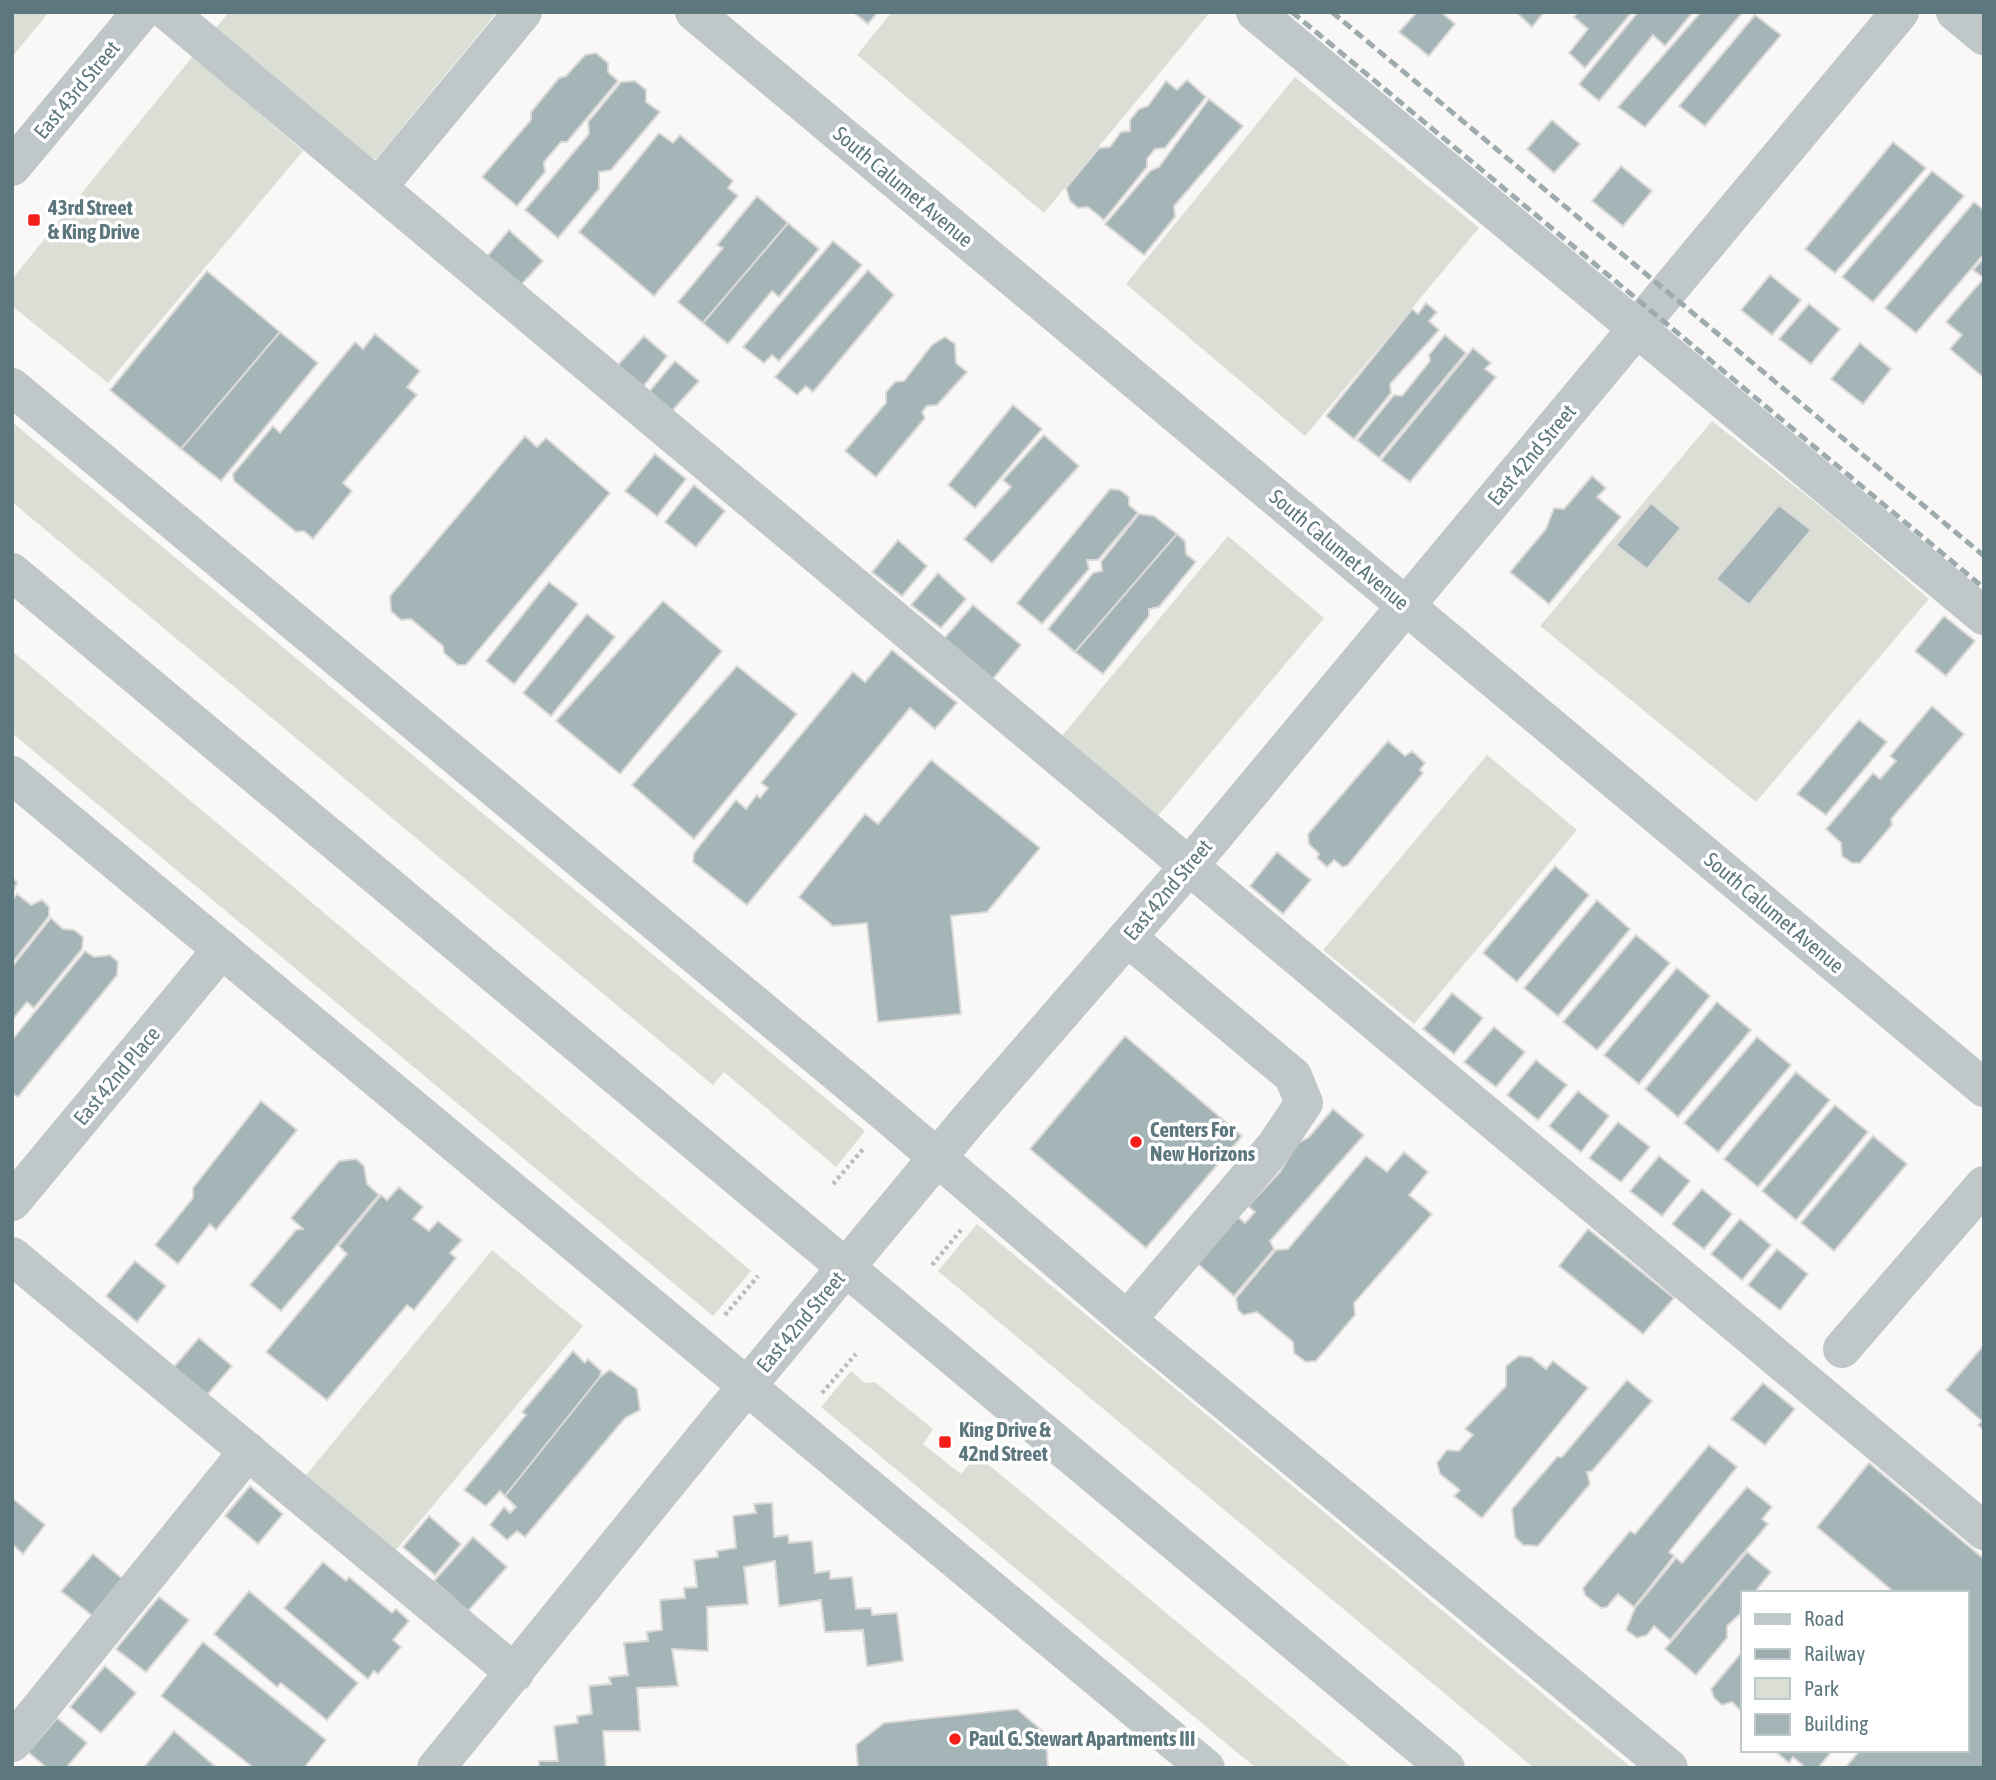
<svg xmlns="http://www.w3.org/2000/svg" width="1996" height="1780" viewBox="0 0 1996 1780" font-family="'Asap Condensed',sans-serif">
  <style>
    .green { fill: #daded5 }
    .building { fill: #a5b4b7; stroke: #dbdad8; stroke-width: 2 }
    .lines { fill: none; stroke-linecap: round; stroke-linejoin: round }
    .path { stroke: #b8bec0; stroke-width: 4.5; stroke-dasharray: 3.5 3.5; stroke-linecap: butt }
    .minor { stroke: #bfc7c9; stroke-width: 38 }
    .rail { stroke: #9eabae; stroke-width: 5; stroke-dasharray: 10 5; stroke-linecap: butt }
    .poi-dot { fill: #f41e1b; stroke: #fff; stroke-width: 2.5 }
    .labels { text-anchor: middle; stroke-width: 7; stroke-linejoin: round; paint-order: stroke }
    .street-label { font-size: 21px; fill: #5d777e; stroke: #fff }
    .poi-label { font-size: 21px; font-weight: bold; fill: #5d777e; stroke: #fff; text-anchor: start }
  </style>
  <rect width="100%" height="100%" fill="#f9f8f6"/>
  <g class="green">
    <polygon points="12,12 49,12 12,57"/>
    <polygon points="229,12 497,12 376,159 358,160 211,34"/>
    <polygon points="892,12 1210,12 1044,213 857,55"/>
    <polygon points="193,56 303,151 108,383 12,306 12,279"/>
    <polygon points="1295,77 1479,228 1305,436 1126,284"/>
    <polygon points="1712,421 1830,514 1929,599 1756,802 1540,626"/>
    <polygon points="12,422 865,1131 836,1167 724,1072 713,1085 12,502"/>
    <polygon points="1228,536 1324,618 1156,818 1061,737"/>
    <polygon points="12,651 751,1271 713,1316 12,733"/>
    <polygon points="1487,755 1577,830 1414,1024 1323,950"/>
    <polygon points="977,1224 1632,1768 1534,1768 938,1271"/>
    <polygon points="492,1250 583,1326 396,1550 306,1475"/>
    <polygon points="851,1371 865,1383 875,1382 933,1429 923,1444 961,1474 977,1455 1352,1768 1256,1768 821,1407"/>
  </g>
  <g class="building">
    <polygon points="853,12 878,12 868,24"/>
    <polygon points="1417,12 1441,12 1455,24 1429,56 1399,32"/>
    <polygon points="1520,12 1544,12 1532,27 1518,14"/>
    <polygon points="1578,12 1632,12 1585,68 1569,53 1588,29 1574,17"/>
    <polygon points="1638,12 1693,12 1665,46 1653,35 1599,101 1579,84"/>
    <polygon points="1701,12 1743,12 1645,127 1618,107"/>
    <polygon points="1755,15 1781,35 1705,126 1679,106"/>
    <polygon points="596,53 608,63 608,72 618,81 567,142 561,142 544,162 545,172 517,206 482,177 531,120 531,112 559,78 566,76 585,55"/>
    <polygon points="1187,80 1206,97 1165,148 1155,149 1147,159 1147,167 1104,220 1088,207 1078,208 1070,201 1066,188 1099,148 1110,147 1121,132 1130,131 1130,120 1139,109 1148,106 1166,81 1177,90"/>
    <polygon points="635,81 646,90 646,102 660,112 611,170 599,172 599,189 558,238 525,210 589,134 588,122 621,82"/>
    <polygon points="1209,99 1243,126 1174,206 1175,217 1144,255 1105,224 1150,171 1159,167"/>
    <polygon points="1552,120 1580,144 1554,173 1527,149"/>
    <polygon points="659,133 673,143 680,135 733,181 728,188 738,196 654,296 579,232"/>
    <polygon points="1893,142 1926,168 1835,273 1805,249"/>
    <polygon points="1621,166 1652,191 1623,226 1592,201"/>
    <polygon points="1932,171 1964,196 1873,302 1842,277"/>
    <polygon points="757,196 788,223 703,323 678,302 723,248 717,245"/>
    <polygon points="1974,202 1984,210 1984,254 1916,333 1885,308"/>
    <polygon points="788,223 819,249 779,297 772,291 728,344 703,323"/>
    <polygon points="509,230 543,261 519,287 485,259"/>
    <polygon points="833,241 862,265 779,361 772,355 764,363 743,347"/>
    <polygon points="1984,258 1984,378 1950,349 1962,335 1946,322 1984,278 1973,270"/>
    <polygon points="868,270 894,295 813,392 806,386 797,395 775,377"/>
    <polygon points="207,271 280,332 181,449 110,390"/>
    <polygon points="1770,275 1801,300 1772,335 1741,310"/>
    <polygon points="1426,303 1437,312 1429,321 1439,330 1390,384 1391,393 1354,439 1326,416 1412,309 1418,314"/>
    <polygon points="1809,304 1840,329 1811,364 1779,339"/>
    <polygon points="280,332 318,363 221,481 181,449"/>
    <polygon points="375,334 420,371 407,387 417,395 343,483 352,491 313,539 304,531 296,532 234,481 233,474 273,426 280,433 355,342 363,349"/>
    <polygon points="1445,335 1466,353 1379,458 1357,440 1394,395 1402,396 1430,361 1429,355"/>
    <polygon points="644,336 667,356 642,388 616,367"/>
    <polygon points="945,337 955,344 956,363 967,372 937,405 927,406 922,412 925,418 876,477 845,451 886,403 886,392 895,382 904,381 932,345"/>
    <polygon points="1860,343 1891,369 1863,404 1831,379"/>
    <polygon points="1473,348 1491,363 1485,369 1496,377 1410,482 1381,460"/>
    <polygon points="675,361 699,381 671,412 648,393"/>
    <polygon points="1013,405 1042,429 975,508 948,485"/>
    <polygon points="1044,435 1079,466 992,563 964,539 1011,487 1003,480"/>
    <polygon points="525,436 537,447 546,438 610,493 466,665 458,665 444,653 443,646 411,619 401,620 391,611 390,596"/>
    <polygon points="655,454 686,479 657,516 625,491"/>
    <polygon points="1592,476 1606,488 1597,497 1621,517 1549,604 1510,572 1546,529 1554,508 1564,509"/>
    <polygon points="694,485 725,511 696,547 665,522"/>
    <polygon points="1110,489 1120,490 1129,497 1129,505 1138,513 1098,560 1087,560 1089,569 1042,624 1017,603"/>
    <polygon points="1651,503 1681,528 1647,569 1616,545"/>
    <polygon points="1779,505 1811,530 1749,605 1716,579"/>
    <polygon points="1139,514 1154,516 1177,534 1075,652 1048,629 1093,573 1102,571 1101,562"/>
    <polygon points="1177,534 1185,541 1186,554 1196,562 1159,607 1149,609 1149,616 1103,674 1075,652"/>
    <polygon points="898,540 927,566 902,596 872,572"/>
    <polygon points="938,573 966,599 941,628 911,605"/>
    <polygon points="549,582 578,604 514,684 486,661"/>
    <polygon points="663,601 722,651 620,774 556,721"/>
    <polygon points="973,605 1021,645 992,680 942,641"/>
    <polygon points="587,614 615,637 551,716 523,693"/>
    <polygon points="1944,616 1975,641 1946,676 1915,651"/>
    <polygon points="892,650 957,703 935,729 910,708 747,905 693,862 694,853 736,800 746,809 757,795 760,798 768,788 761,783 853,672 865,682"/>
    <polygon points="737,666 797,714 694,839 632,785"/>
    <polygon points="1932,706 1964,734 1891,819 1892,825 1860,863 1852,863 1842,856 1841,843 1826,829 1873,773 1880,779 1896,761 1890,756"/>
    <polygon points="1859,720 1887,742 1826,815 1797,794"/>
    <polygon points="1388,741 1405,756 1412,751 1425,763 1420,770 1423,773 1348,865 1343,867 1334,860 1327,867 1317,858 1319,854 1309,844 1308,834"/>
    <polygon points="931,760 1040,848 987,912 951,916 961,1014 878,1022 867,923 833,926 799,897 865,814 878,824"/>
    <polygon points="1277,852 1311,880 1283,914 1250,886"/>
    <polygon points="1555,866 1589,895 1517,982 1483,953"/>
    <polygon points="12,878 17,882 12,896"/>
    <polygon points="17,894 31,905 42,900 49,907 49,916 12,963 12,900"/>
    <polygon points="1597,900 1630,929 1558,1016 1524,988"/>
    <polygon points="51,918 63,929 74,930 83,937 82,949 34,1008 27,1002 12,1020 12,967"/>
    <polygon points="1636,935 1670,963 1597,1050 1563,1022"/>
    <polygon points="85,951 94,957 110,955 118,962 117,975 18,1097 12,1093 12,1040"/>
    <polygon points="1677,968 1710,996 1639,1084 1604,1055"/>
    <polygon points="1452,993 1483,1018 1454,1054 1423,1029"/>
    <polygon points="1717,1002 1751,1030 1678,1117 1645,1089"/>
    <polygon points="1494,1027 1525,1052 1496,1087 1464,1062"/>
    <polygon points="1125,1036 1242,1136 1146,1248 1030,1149"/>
    <polygon points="1757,1037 1791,1065 1718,1152 1684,1123"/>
    <polygon points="1536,1060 1567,1085 1538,1120 1507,1095"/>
    <polygon points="1796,1072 1830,1100 1758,1187 1724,1159"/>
    <polygon points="1578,1091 1609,1116 1581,1152 1549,1126"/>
    <polygon points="261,1101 297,1130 216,1230 210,1224 178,1264 155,1245 193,1198 193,1188"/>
    <polygon points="1835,1105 1868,1132 1796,1220 1762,1191"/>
    <polygon points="1333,1109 1364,1135 1270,1241 1274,1249 1234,1296 1197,1263 1238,1217 1245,1223 1255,1212 1248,1206 1280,1172 1297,1144 1309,1137"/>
    <polygon points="1618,1122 1650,1147 1621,1182 1589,1158"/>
    <polygon points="1873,1136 1907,1164 1834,1251 1801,1223"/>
    <polygon points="1404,1152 1428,1172 1409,1195 1432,1214 1354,1303 1355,1315 1316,1361 1306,1362 1294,1353 1293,1342 1257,1312 1243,1315 1238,1310 1236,1298 1276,1250 1288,1249 1366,1156 1387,1172"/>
    <polygon points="1659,1156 1690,1181 1662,1216 1630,1191"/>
    <polygon points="356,1159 364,1166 367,1184 379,1195 281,1311 250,1285 296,1230 303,1229 291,1218 339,1161"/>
    <polygon points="399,1187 423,1207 413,1219 429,1231 438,1221 462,1240 450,1253 456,1258 414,1310 407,1305 327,1400 266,1352 347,1254 339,1246 381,1195 387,1200"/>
    <polygon points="1702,1189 1732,1214 1704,1249 1672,1224"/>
    <polygon points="1740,1219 1771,1245 1742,1280 1711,1254"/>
    <polygon points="1588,1229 1674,1298 1643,1334 1559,1266"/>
    <polygon points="1777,1249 1808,1274 1780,1310 1748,1285"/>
    <polygon points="135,1261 166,1286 137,1322 106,1296"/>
    <polygon points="199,1338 232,1366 206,1396 173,1368"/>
    <polygon points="1984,1345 1984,1430 1978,1425 1982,1421 1946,1390"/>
    <polygon points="573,1351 585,1363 588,1359 601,1371 600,1377 505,1496 500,1491 486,1506 464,1490 526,1415 522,1412"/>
    <polygon points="1519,1356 1531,1357 1546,1369 1553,1361 1588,1388 1482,1518 1454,1496 1460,1490 1440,1474 1437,1463 1447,1450 1459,1451 1473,1435 1465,1429 1506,1386 1506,1366"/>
    <polygon points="610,1370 637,1389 640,1410 625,1418 525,1537 517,1531 507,1540 490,1525 504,1507 510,1513 516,1507 505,1496 600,1377"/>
    <polygon points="1627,1380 1652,1401 1592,1471 1587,1472 1590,1484 1538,1546 1523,1545 1515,1537 1512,1509 1557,1457 1562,1457"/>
    <polygon points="1763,1383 1795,1409 1765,1445 1731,1419"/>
    <polygon points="1709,1445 1737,1467 1669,1552 1674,1556 1634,1607 1618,1594 1607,1607 1601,1608 1585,1595 1583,1588 1630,1531 1635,1534"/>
    <polygon points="1869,1463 1984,1559 1984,1768 1845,1768 1860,1750 1966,1750 1966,1593 1895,1593 1817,1527"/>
    <polygon points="250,1486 283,1514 258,1544 225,1516"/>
    <polygon points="1747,1487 1772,1507 1762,1519 1768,1524 1670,1640 1654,1626 1647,1635 1637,1638 1626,1630 1635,1608 1676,1558 1682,1563"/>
    <polygon points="12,1498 45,1525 23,1554 12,1544"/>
    <polygon points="772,1503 774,1537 788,1535 789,1543 812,1541 815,1573 830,1571 830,1579 852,1577 856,1609 871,1608 872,1615 897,1613 903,1661 867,1666 863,1630 825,1632 821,1600 779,1606 775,1561 744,1567 748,1604 707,1607 708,1651 672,1649 678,1686 637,1688 640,1731 603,1731 606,1768 535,1768 539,1767 539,1761 558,1761 554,1726 578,1723 577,1716 592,1714 589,1686 611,1684 609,1677 628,1675 624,1643 648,1641 647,1632 662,1630 660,1600 685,1598 684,1588 697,1587 694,1560 718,1557 717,1551 736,1548 733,1516 756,1513 754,1504"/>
    <polygon points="772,1503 774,1537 788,1535 789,1543 812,1541 815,1573 830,1571 830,1579 852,1577 856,1609 871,1608 872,1615 897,1613 903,1661 867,1666 863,1630 825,1632 821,1600 779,1606 775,1561 744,1567 748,1604 707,1607 708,1651 672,1649 678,1686 637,1688 640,1731 603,1731 606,1768 535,1768 539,1767 539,1761 558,1761 554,1726 578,1723 577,1716 592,1714 589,1686 611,1684 609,1677 628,1675 624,1643 648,1641 647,1632 662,1630 660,1600 685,1598 684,1588 697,1587 694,1560 718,1557 717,1551 736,1548 733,1516 756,1513 754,1504"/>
    <polygon points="429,1516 461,1544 435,1575 403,1547"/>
    <polygon points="473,1537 507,1567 468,1611 434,1581"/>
    <polygon points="1747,1552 1771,1572 1754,1593 1742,1593 1742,1612 1727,1626 1727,1638 1696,1675 1665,1649"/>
    <polygon points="93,1554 125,1581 94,1617 61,1591"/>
    <polygon points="323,1562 346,1581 349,1577 392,1613 396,1609 409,1621 393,1640 401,1647 378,1674 374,1671 368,1679 284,1608"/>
    <polygon points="249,1591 358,1683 327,1720 281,1683 277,1687 214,1634"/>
    <polygon points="159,1597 189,1620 146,1672 116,1649"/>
    <polygon points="203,1642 326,1740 304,1768 254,1768 161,1696"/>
    <polygon points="1742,1652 1742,1712 1732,1702 1722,1705 1714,1698 1711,1689"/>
    <polygon points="105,1666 136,1693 101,1733 70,1707"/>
    <polygon points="1017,1709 1046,1734 1048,1768 858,1768 856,1745 884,1723"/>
    <polygon points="57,1718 87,1743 66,1768 47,1768 28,1752"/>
    <polygon points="174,1731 217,1768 144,1767"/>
    <polygon points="1774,1750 1833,1750 1818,1768 1806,1768 1793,1757 1789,1763"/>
  </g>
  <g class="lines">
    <g class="path">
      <polyline points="833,1184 864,1148"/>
      <polyline points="932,1265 961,1230"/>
      <polyline points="725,1315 758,1276"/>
      <polyline points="822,1393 856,1354"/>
    </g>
    <g class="minor">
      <polyline points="168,12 1984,1531"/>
      <polyline points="694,12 1984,1088"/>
      <polyline points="1255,12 1984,616"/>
      <polyline points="1955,12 1984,36"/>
      <polyline points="12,167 141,12"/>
      <polyline points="378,187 523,12"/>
      <polyline points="12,387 890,1117 1127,1320 1669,1768"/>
      <polyline points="12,572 1446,1768"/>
      <polyline points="12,775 1206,1768"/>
      <polyline points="12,1202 222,949"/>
      <polyline points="12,1256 515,1673"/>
      <polyline points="1127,1320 1275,1146 1304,1103 1293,1076 1128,938"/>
      <polyline points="1842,1349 1984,1185"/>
      <polyline points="12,1743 248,1451"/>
      <polyline points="436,1768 722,1416 971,1117 1190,865 1900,12"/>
    </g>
    <g class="rail">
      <polyline points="1292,12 1984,588"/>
      <polyline points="1332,12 1984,556"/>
    </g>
  </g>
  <g class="poi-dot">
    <rect x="27" y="213" width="14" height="14" rx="3.5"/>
    <circle cx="1136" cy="1142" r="7"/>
    <rect x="938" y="1435" width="14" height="14" rx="3.5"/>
    <circle cx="955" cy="1739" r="7"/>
  </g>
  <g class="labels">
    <g class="street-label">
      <text transform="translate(77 90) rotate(-50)" y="7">East 43rd Street</text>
      <text transform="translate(903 187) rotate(40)" y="7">South Calumet Avenue</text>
      <text transform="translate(1532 455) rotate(-50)" y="7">East 42nd Street</text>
      <text transform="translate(1339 550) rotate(40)" y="7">South Calumet Avenue</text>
      <text transform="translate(1168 890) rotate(-50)" y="7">East 42nd Street</text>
      <text transform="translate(1774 913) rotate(40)" y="7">South Calumet Avenue</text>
      <text transform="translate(117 1076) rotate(-50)" y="7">East 42nd Place</text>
      <text transform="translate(801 1322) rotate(-50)" y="7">East 42nd Street</text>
    </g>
    <g class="poi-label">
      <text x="48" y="215">43rd Street<tspan x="48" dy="24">&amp; King Drive</tspan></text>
      <text x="1150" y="1137">Centers For<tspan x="1150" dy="24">New Horizons</tspan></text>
      <text x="959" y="1437">King Drive &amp;<tspan x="959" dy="24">42nd Street</tspan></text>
      <text x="969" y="1746">Paul G. Stewart Apartments III</text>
    </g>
  </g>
  <rect width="1996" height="1780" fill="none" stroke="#5d777e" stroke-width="28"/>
  <rect x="1741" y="1591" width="228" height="161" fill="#ffffff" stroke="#bec9cb" stroke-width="2"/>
  <rect x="1755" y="1614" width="35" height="10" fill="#bfc7c9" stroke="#bec9cb" stroke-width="2"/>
  <text x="1804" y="1626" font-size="21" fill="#5d777e">Road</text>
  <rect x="1755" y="1649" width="35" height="10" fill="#9eabae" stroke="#bec9cb" stroke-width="2"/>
  <text x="1804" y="1661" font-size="21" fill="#5d777e">Railway</text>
  <rect x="1755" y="1678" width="35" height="21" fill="#daded5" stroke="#bec9cb" stroke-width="2"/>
  <text x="1804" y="1696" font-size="21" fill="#5d777e">Park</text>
  <rect x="1755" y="1714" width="35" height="21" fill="#a5b4b7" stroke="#bec9cb" stroke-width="2"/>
  <text x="1804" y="1731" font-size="21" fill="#5d777e">Building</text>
</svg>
